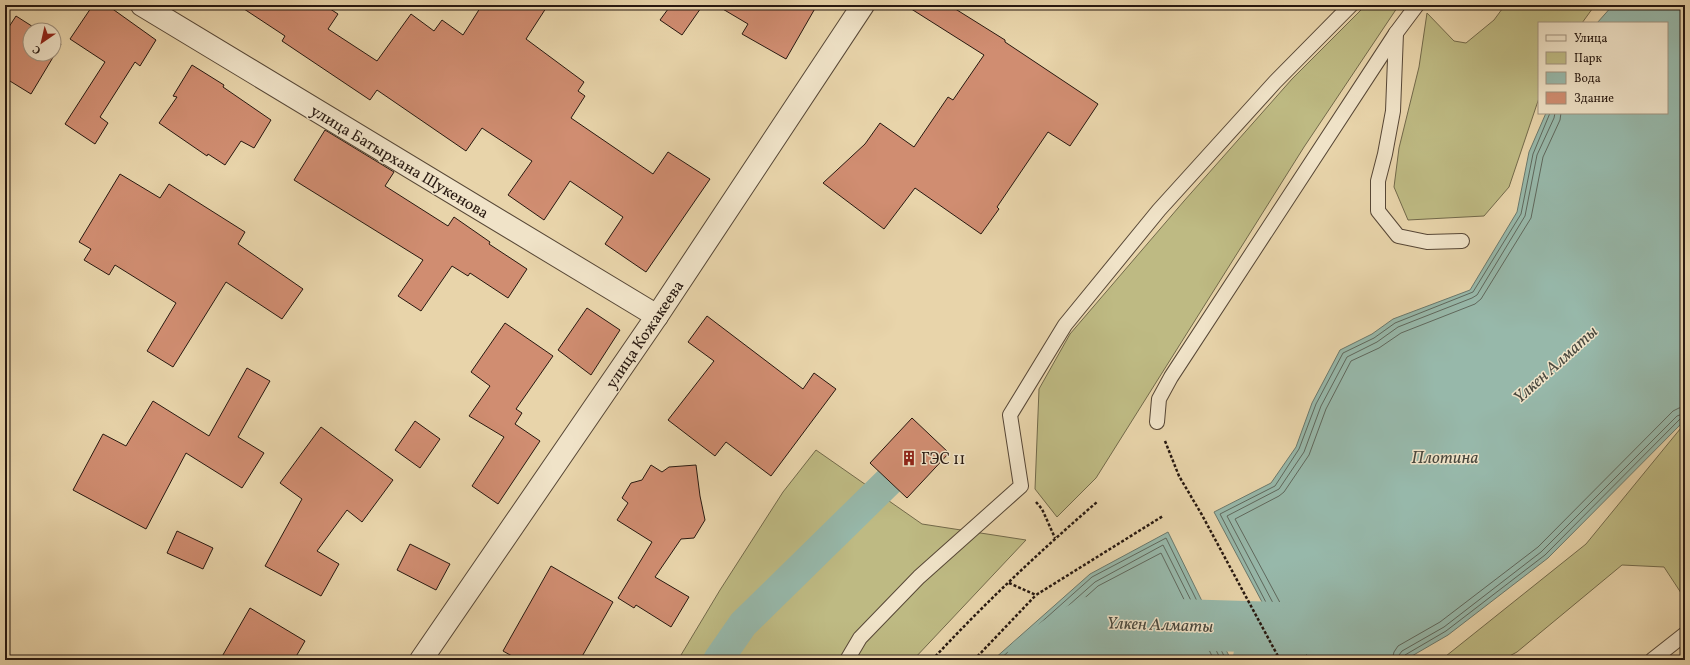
<svg xmlns="http://www.w3.org/2000/svg" width="1690" height="665" viewBox="0 0 1690 665" font-family="Vollkorn,serif">
  <style>
    .green { fill: #beba83; stroke: #72694a }
    .water { fill: #97b8aa; stroke: #6a786c }
    .lines { fill: none; stroke-linecap: round; stroke-linejoin: round }
    .shore { stroke: #5f685d; stroke-width: 1 }
    .canal { stroke: #97b8aa; stroke-width: 30 }
    .river { stroke: #97b8aa; stroke-width: 51 }
    .building { fill: #d08d71; stroke: #271810 }
    .service-casing { stroke: #574736; stroke-width: 16 }
    .minor-casing { stroke: #574736; stroke-width: 24 }
    .tertiary-casing { stroke: #574736; stroke-width: 24 }
    .path { stroke: #271810; stroke-width: 2.5; stroke-dasharray: 3 2; stroke-linecap: butt }
    .service { stroke: #f0e3c8; stroke-width: 14 }
    .minor { stroke: #f0e3c8; stroke-width: 22 }
    .tertiary { stroke: #f0e3c8; stroke-width: 22 }
    .labels { text-anchor: middle; stroke-width: 3; stroke-linejoin: round; paint-order: stroke }
    .street-label { font-size: 16px; fill: #271810; stroke: #f0e3c8 }
    .poi-label { font-size: 16px; fill: #271810; stroke: #f0e3c8; text-anchor: start }
    .water-label { font-size: 17px; font-style: italic; fill: #49483e; stroke: #f0e3c8 }
  </style>
  <rect width="100%" height="100%" fill="#e8d4aa"/>
  <filter id="stains"><feTurbulence type="fractalNoise" baseFrequency=".005" numOctaves="4"/><feColorMatrix values="0 0 0 0 .2 0 0 0 0 .09 0 0 0 0 .02 0 0 0 .5 -.17"/></filter>
  <radialGradient id="worn" r=".72"><stop offset=".6" stop-color="#630" stop-opacity="0"/><stop offset="1" stop-color="#630" stop-opacity=".3"/></radialGradient>
  <g class="green">
    <polygon points="1366,5 1399,5 1304,147 1096,478 1057,517 1035,489 1039,389 1070,334 1184,201 1292,79"/>
    <polygon points="1505,5 1595,5 1582,23 1539,23 1539,98 1509,187 1484,216 1408,220 1394,187 1399,148 1419,67 1427,13 1454,41 1466,43 1494,20"/>
    <polygon points="1685,423 1685,599 1664,567 1622,565 1517,652 1502,660 1441,660 1586,544"/>
    <polygon points="816,450 922,524 1026,540 913,660 678,660 720,590 783,492"/>
  </g>
  <g class="water">
    <polygon points="1613,5 1685,5 1685,420 1548,558 1448,635 1405,660 1293,660 1214,512 1271,483 1296,447 1312,403 1340,350 1372,334 1393,319 1470,290 1517,212 1529,152 1546,113 1667,113 1667,23 1597,23"/>
    <polygon points="1168,532 1231,660 993,660 1090,574"/>
  </g>
  <g class="lines">
    <g class="shore">
      <polyline points="999,660 1092,577 1166,538 1226,660"/>
      <polyline points="1007,660 1095,582 1163,545 1221,660"/>
      <polyline points="1016,660 1098,586 1161,553 1214,660"/>
      <polyline points="1296,660 1220,514 1275,486 1299,449 1316,404 1343,353 1374,338 1395,323 1473,292 1521,214 1533,154 1550,113"/>
      <polyline points="1301,660 1300,654 1227,516 1279,489 1304,452 1321,406 1347,357 1377,342 1398,327 1472,298 1477,295 1525,216 1537,155 1554,118 1555,113"/>
      <polyline points="1307,660 1306,651 1235,519 1279,496 1284,492 1309,455 1326,409 1351,361 1379,348 1401,333 1475,304 1481,299 1531,218 1543,157 1560,120 1561,113"/>
      <polyline points="1392,660 1394,652 1398,646 1440,622 1538,547 1673,411 1679,408 1685,407"/>
      <polyline points="1398,660 1399,655 1402,651 1444,627 1541,552 1677,416 1685,413"/>
      <polyline points="1403,660 1405,655 1446,631 1545,555 1680,419 1685,418"/>
    </g>
    <polyline class="canal" points="718,660 743,624 889,481"/>
    <g class="river">
      <polyline points="1032,660 1063,638 1091,622 1299,628"/>
      <polyline points="1258,660 1299,628 1342,601"/>
    </g>
  </g>
  <g class="building">
    <polygon points="93,5 107,5 156,40 140,66 135,62 100,117 108,123 95,144 65,124 105,62 70,39"/>
    <polygon points="238,5 324,5 338,14 328,29 377,61 411,14 434,31 442,20 463,35 482,5 548,5 526,39 584,82 578,91 585,96 571,118 653,174 668,152 710,179 646,272 605,244 623,217 570,181 544,220 508,195 532,161 482,128 466,151 377,90 370,100 282,41 285,36"/>
    <polygon points="671,5 703,5 682,35 660,20"/>
    <polygon points="716,5 817,5 786,59 742,34 748,24"/>
    <polygon points="905,5 949,5 1005,40 1005,42 1098,104 1070,146 1048,132 997,207 999,209 981,234 915,188 884,229 823,183 865,144 880,123 914,147 948,97 953,100 984,55"/>
    <polygon points="16,16 38,30 30,30 30,54 54,54 54,40 61,44 31,94 5,78 5,33"/>
    <polygon points="192,65 224,85 223,87 271,120 254,148 241,141 225,165 208,154 207,156 159,123 177,97 173,96"/>
    <polygon points="325,130 394,172 385,186 448,226 454,217 490,242 489,244 527,269 508,298 470,273 468,276 452,266 421,311 398,296 423,260 294,180"/>
    <polygon points="120,174 160,198 169,184 245,232 238,244 303,289 282,319 226,282 173,367 147,351 176,303 115,265 109,275 84,260 91,249 79,242"/>
    <polygon points="587,308 620,330 591,375 558,350"/>
    <polygon points="707,316 803,389 814,373 836,389 771,476 726,442 715,456 668,420 714,361 688,342"/>
    <polygon points="505,323 553,356 516,409 522,413 515,424 540,441 498,504 472,486 504,437 469,416 490,386 471,372"/>
    <polygon points="247,368 270,381 238,437 264,453 242,488 186,453 146,529 73,490 103,434 126,446 153,401 209,436"/>
    <polygon points="912,418 949,453 907,498 870,463"/>
    <polygon points="415,421 440,439 420,468 395,450"/>
    <polygon points="321,427 393,480 362,522 347,510 317,551 339,564 321,596 265,566 302,499 280,483"/>
    <polygon points="651,465 662,472 669,467 696,465 700,496 705,520 694,538 681,539 655,577 689,597 671,627 636,605 634,608 618,598 652,542 617,520 628,503 622,498 631,483 642,480"/>
    <polygon points="177,531 213,548 203,569 167,553"/>
    <polygon points="410,544 450,564 436,590 397,570"/>
    <polygon points="551,566 613,602 580,660 519,660 503,651"/>
    <polygon points="250,608 305,641 294,660 220,660"/>
  </g>
  <g class="lines">
    <defs>
      <g id="service">
        <polyline points="1396,33 1393,111 1385,154 1378,181 1378,211 1398,236 1427,242 1462,241"/>
        <polyline points="1157,422 1159,399 1171,377 1396,33 1417,5"/>
        <polyline points="847,660 860,638 919,577 1021,486 1010,415 1065,325 1159,210 1275,82 1351,5"/>
        <polyline points="1652,660 1685,634"/>
      </g>
      <polyline id="minor" points="142,5 657,316"/>
      <polyline id="tertiary" points="421,660 657,316 863,5"/>
    </defs>
    <use href="#service" class="service-casing"/>
    <use href="#minor" class="minor-casing"/>
    <use href="#tertiary" class="tertiary-casing"/>
    <g class="path">
      <polyline points="1165,441 1179,476 1202,515 1280,660"/>
      <polyline points="1036,502 1042,509 1055,538"/>
      <polyline points="1009,583 1036,595 1163,516"/>
      <path d="M932 660C984 604 1039 552 1097 502"/>
      <polyline points="974,660 1036,595"/>
    </g>
    <use href="#service" class="service"/>
    <use href="#minor" class="minor"/>
    <use href="#tertiary" class="tertiary"/>
  </g>
  <defs>
    <symbol id="building-bare" viewBox="-9 -9 18 18"><path d="M-4-6H4V6H1V3H-1V6H-4ZM-2.5-4.3h1.7v1.8h-1.7ZM.8-4.3h1.7v1.8H.8ZM-2.5-1h1.7V.8h-1.7ZM.8-1h1.7V.8H.8Z" fill="#8f2418" stroke="#f0e3c8" stroke-width="2.5" paint-order="stroke"/></symbol>
  </defs>
  <g fill-rule="evenodd">
    <use href="#building-bare" x="898" y="447" width="22" height="22"/>
  </g>
  <g class="labels">
    <g class="street-label">
      <text transform="translate(400 161) rotate(31)" y="6">улица Батырхана Шукенова</text>
      <text transform="translate(644 334) rotate(-56)" y="6">улица Кожакеева</text>
    </g>
    <g class="poi-label">
      <text x="921" y="464">ГЭС 11</text>
    </g>
    <g class="water-label">
      <text transform="translate(1555 364) rotate(-42)" y="6">Үлкен Алматы</text>
      <text x="1445" y="463">Плотина</text>
      <text transform="translate(1160 624) rotate(2)" y="6">Үлкен Алматы</text>
    </g>
  </g>
  <rect width="1690" height="665" fill="none" stroke="#e8d4aa" stroke-width="20"/>
  <rect x="6" y="6" width="1678" height="653" fill="none" stroke="#271810" stroke-width="2"/>
  <rect x="10" y="10" width="1670" height="645" fill="none" stroke="#271810"/>
  <rect x="1538" y="22" width="130" height="92" fill="#f0e3c8" stroke="#a0927e"/>
  <rect x="1546" y="35" width="20" height="6" fill="#f0e3c8" stroke="#a0927e"/>
  <text x="1574" y="42" font-size="12" fill="#271810">Улица</text>
  <rect x="1546" y="52" width="20" height="12" fill="#beba83" stroke="#a0927e"/>
  <text x="1574" y="62" font-size="12" fill="#271810">Парк</text>
  <rect x="1546" y="72" width="20" height="12" fill="#97b8aa" stroke="#a0927e"/>
  <text x="1574" y="82" font-size="12" fill="#271810">Вода</text>
  <rect x="1546" y="92" width="20" height="12" fill="#d08d71" stroke="#a0927e"/>
  <text x="1574" y="102" font-size="12" fill="#271810">Здание</text>
  <g transform="translate(42 42) rotate(214)"><circle r="19" fill="#f0e3c8" stroke="#a0927e"/>
  <path d="M0-3L7 15L0 10L-7 15Z" fill="#8f2418"/>
  <text y="-6" font-size="11" font-weight="bold" text-anchor="middle" fill="#271810">С</text>
  </g>
  <rect width="100%" height="100%" filter="url(#stains)"/>
  <rect width="100%" height="100%" fill="url(#worn)"/>
</svg>
